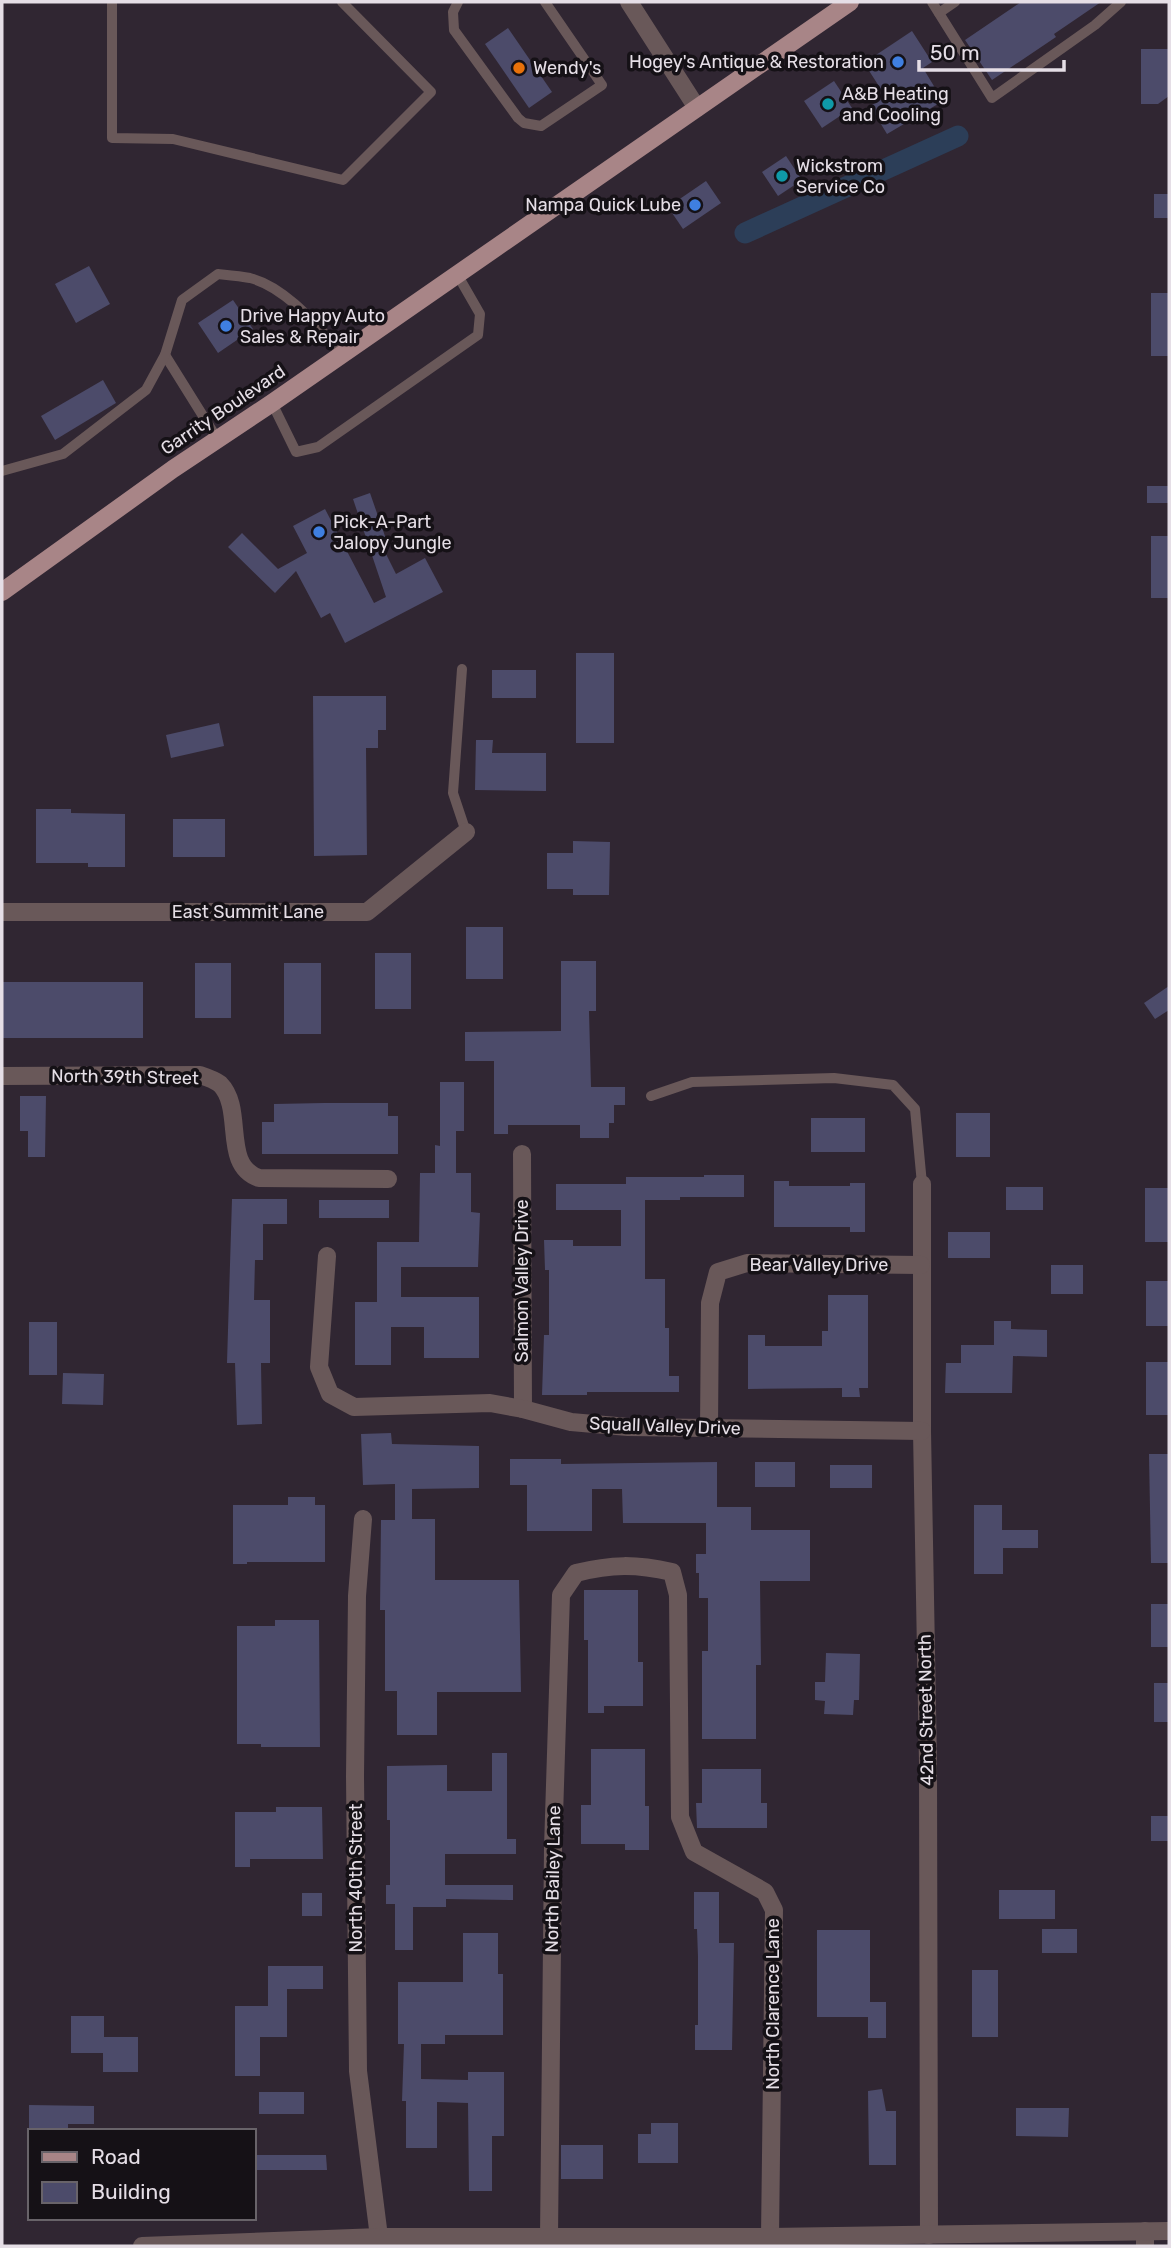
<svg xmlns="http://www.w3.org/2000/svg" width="1171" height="2248" viewBox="0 0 1171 2248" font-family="Rubik,sans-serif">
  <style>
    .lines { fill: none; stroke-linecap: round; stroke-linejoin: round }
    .canal { stroke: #2c3e58; stroke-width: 21 }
    .building { fill: #4c4b6a }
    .service { stroke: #695859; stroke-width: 10 }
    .minor { stroke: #695859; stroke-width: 18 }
    .tertiary { stroke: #695859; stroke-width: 18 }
    .primary { stroke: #a88587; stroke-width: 18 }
    .shop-dot { fill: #3f7fe0; stroke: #151116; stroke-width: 2.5 }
    .food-dot { fill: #e8710a; stroke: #151116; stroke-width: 2.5 }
    .culture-dot { fill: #0f9aa8; stroke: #151116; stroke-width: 2.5 }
    .labels { text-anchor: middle; stroke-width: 7; stroke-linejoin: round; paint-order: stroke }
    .poi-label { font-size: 18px; fill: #e5dee6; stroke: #151116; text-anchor: start }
    .street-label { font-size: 18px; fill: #e5dee6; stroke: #151116 }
  </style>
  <rect width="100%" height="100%" fill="#302632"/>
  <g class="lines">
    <polyline class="canal" points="745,233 958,136"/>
  </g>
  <g class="building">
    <polygon points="1021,2 1101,2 1054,34 1056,37 992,80 965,40"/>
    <polygon points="508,28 552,92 529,108 485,44"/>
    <polygon points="912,31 932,62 923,68 943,101 887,134 870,106 886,97 864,63"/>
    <polygon points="1141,49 1169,49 1169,96 1158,104 1141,104"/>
    <polygon points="834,81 852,108 822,128 804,101"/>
    <polygon points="786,156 802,180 778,196 762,172"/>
    <polygon points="706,181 721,203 683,229 668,207"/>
    <rect x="1154" y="194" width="15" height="24"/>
    <polygon points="89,266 110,304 76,323 55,284"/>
    <rect x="1151" y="293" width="18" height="63"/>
    <polygon points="233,300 253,329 218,353 198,323"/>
    <polygon points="103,380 116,403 55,440 41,416"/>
    <rect x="1147" y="486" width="22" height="17"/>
    <polygon points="370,493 386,539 380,542 396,574 425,558 443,592 345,643 330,613 321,618 296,571 275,593 228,547 242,533 278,569 307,553 293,526 325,509 374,603 386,597 353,499"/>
    <rect x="1151" y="536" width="18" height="62"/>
    <rect x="576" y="653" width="38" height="90"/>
    <rect x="492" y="670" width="44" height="28"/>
    <polygon points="313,696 386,696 386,730 378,730 378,748 366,748 367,855 314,856"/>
    <polygon points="219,723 224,746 171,758 166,735"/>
    <polygon points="476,740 493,740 492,753 546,753 546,791 475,790"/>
    <polygon points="36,809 71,809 71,813 125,814 125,867 88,867 88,863 36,863"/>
    <rect x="173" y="819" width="52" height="38"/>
    <polygon points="573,841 610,842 609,895 573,895 573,889 547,889 547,853 573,853"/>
    <rect x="466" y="927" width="37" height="52"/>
    <rect x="375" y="953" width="36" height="56"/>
    <polygon points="561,961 596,961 596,1011 589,1011 591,1087 625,1087 625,1105 614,1105 614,1123 609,1123 609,1138 580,1138 580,1125 508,1125 508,1134 494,1134 494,1061 465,1061 465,1032 561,1031"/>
    <rect x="195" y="963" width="36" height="55"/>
    <rect x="284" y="963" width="37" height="71"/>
    <rect x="3" y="982" width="140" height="56"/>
    <polygon points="1169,986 1169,1010 1155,1019 1144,1003"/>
    <polygon points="440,1082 464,1082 464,1131 456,1131 456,1173 471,1173 471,1212 480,1213 478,1267 401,1267 401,1297 479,1297 479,1358 424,1358 424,1327 391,1327 391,1365 355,1365 355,1302 377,1302 377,1242 419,1242 420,1173 435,1173 435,1145 440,1146"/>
    <polygon points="20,1096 46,1096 45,1157 28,1157 28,1131 20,1131"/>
    <polygon points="324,1103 388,1103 388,1116 398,1116 398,1154 262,1154 262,1122 274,1122 274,1104"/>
    <rect x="956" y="1113" width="34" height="44"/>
    <rect x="811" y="1118" width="54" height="34"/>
    <polygon points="704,1175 744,1175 744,1197 680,1197 680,1200 645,1200 645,1279 665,1279 665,1328 669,1328 669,1376 679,1376 679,1392 587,1392 587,1395 542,1395 544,1335 549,1335 549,1270 545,1270 544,1240 573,1240 573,1246 621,1246 621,1210 556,1210 556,1184 626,1184 626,1177 704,1177"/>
    <polygon points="774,1181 789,1181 789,1186 850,1186 850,1183 865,1183 865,1232 850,1232 850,1227 774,1227"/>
    <rect x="1006" y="1187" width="37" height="23"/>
    <rect x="1145" y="1188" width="24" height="54"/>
    <polygon points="232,1199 287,1199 287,1224 263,1224 263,1260 255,1260 254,1300 270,1300 270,1363 261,1363 262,1424 237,1425 235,1363 227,1363"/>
    <rect x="319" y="1200" width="70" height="18"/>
    <rect x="948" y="1232" width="42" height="26"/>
    <rect x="1051" y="1265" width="32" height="29"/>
    <rect x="1146" y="1281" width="23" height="45"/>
    <polygon points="828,1295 868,1295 868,1388 859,1388 860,1397 842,1397 842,1388 748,1389 748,1335 765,1335 765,1346 822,1346 822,1331 828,1331"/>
    <polygon points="994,1321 1011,1321 1011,1329 1047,1330 1047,1357 1013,1356 1012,1393 945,1393 946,1363 961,1363 961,1345 994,1345"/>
    <rect x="29" y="1322" width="28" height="53"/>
    <rect x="1146" y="1362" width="23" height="53"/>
    <polygon points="63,1373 104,1374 103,1405 62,1404"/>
    <polygon points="391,1433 392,1444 479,1446 479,1488 412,1489 412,1519 435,1519 435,1580 519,1580 521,1692 437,1692 437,1735 397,1735 397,1691 385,1691 385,1610 380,1610 381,1520 395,1520 395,1484 363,1485 361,1434"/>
    <polygon points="1149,1454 1169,1454 1169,1563 1151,1563"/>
    <polygon points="510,1459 561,1459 561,1464 717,1462 717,1507 751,1507 751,1530 810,1530 810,1581 760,1581 761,1665 756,1665 756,1739 702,1739 702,1651 708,1651 708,1598 699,1598 699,1573 696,1573 696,1554 706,1554 706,1523 623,1523 622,1489 592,1489 592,1531 527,1531 527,1485 510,1485"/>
    <rect x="755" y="1462" width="40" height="25"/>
    <rect x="830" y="1465" width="42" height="23"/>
    <polygon points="288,1497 315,1497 315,1505 325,1505 325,1562 247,1562 247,1564 233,1564 233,1505 288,1505"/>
    <polygon points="974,1505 1002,1505 1002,1530 1038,1530 1038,1548 1003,1548 1003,1574 974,1574"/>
    <polygon points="584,1590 638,1590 638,1662 643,1662 643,1706 604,1706 604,1713 588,1713 588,1640 584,1640"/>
    <rect x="1151" y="1604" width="18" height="43"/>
    <polygon points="275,1620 319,1620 320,1747 261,1747 261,1744 237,1744 237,1626 275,1626"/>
    <polygon points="826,1653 860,1654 859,1700 854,1700 853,1715 824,1714 825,1701 815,1700 815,1682 825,1682"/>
    <rect x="1154" y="1683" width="15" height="39"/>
    <polygon points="591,1749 645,1749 645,1806 649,1806 649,1850 625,1850 625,1844 581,1844 581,1805 591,1805"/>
    <polygon points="492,1753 507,1753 507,1839 516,1839 516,1854 445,1854 445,1885 513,1885 513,1900 446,1899 446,1907 413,1907 413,1950 395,1950 395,1904 386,1904 386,1885 390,1885 390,1820 387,1820 387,1766 447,1765 447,1791 492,1791"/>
    <polygon points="702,1769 761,1769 761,1803 767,1803 767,1828 697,1828 696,1803 702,1803"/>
    <polygon points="276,1807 322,1807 323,1859 250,1859 250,1867 235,1867 235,1812 276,1812"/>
    <rect x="1151" y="1816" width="18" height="25"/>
    <rect x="999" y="1890" width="56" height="29"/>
    <polygon points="694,1892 719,1892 719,1943 734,1943 732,2050 695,2050 695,2025 698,2025 698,1957 697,1929 694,1929"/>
    <rect x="302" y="1893" width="20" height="23"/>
    <rect x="1042" y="1929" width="35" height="24"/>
    <polygon points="817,1930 870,1930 870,2002 886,2002 886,2038 868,2038 868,2017 817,2017"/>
    <polygon points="463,1933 498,1933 498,1974 503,1974 503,2035 445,2035 445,2044 421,2044 421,2079 468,2080 468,2072 504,2072 504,2136 492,2136 492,2191 469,2191 468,2103 437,2102 437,2148 406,2148 406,2101 402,2101 404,2044 398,2044 398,1982 463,1982"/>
    <polygon points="268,1966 323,1966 323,1989 287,1989 287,2037 260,2037 260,2076 235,2076 235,2006 268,2006"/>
    <rect x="972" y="1970" width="26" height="67"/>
    <polygon points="71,2016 104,2016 104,2037 138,2037 138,2072 103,2072 103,2053 71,2053"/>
    <polygon points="882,2089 886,2111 896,2111 896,2165 869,2165 868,2091"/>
    <rect x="259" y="2092" width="45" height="22"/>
    <polygon points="29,2105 94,2106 94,2124 68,2124 68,2131 29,2131"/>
    <polygon points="1016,2108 1069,2108 1068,2137 1016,2136"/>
    <polygon points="651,2123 678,2123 678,2163 638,2163 638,2134 651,2134"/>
    <rect x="561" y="2145" width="42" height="34"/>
    <polygon points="254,2155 326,2155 327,2170 254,2170"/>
  </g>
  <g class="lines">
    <g class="service">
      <polyline points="112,2 112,138 173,139 343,180 431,92 342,2"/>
      <polyline points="458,2 453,12 454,30 518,118 524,123 541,126 602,85 545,2"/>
      <polyline points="932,2 992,98 1095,25 1121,2"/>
      <polyline points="939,13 955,2"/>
      <polyline points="165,355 218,440"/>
      <polyline points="272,403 296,452 318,447 478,335 480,314 457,274"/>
      <path d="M2 471 63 454 146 390 165 355 182 300 218 274C228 275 240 276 250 278 286 287 318 327 342 353"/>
      <polyline points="462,669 453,793 466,832"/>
      <polyline points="651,1096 692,1082 834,1078 893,1085 915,1109 922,1184"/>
    </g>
    <g class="minor">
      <polyline points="629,2 697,108"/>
      <polyline points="2,912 367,912 466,832"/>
      <path d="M2 1076 200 1075C206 1077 215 1080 220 1084 245 1109 221 1165 259 1178L388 1179"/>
      <polyline points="522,1154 523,1409"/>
      <polyline points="922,1184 922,1431 928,1763 929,2235"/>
      <polyline points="327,1256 319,1367 330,1394 354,1407 490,1403 523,1409 571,1422 628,1427 922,1431"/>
      <polyline points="709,1428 710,1303 718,1272 747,1263 921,1265"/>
      <polyline points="363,1519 357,1596 355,1776 358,2071 379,2237"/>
      <polyline points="1145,2231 1145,2246"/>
      <path d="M549 2237 553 1848 561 1595 576 1573C612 1564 636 1564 672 1572L678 1595 680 1817 694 1852 765 1892 774 1910 770 2237"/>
    </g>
    <polyline class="tertiary" points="142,2246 379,2237 770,2237 1169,2231"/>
    <polyline class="primary" points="2,592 173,469 272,403 850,2"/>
  </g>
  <g class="shop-dot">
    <circle cx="898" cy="62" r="7"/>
    <circle cx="695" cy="205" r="7"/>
    <circle cx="226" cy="326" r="7"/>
    <circle cx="319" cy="532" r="7"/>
  </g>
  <circle class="food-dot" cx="519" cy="68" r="7"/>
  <g class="culture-dot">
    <circle cx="828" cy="104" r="7"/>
    <circle cx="782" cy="176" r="7"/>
  </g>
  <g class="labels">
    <g class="poi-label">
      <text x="884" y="68" text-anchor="end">Hogey's Antique &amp; Restoration</text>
      <text x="533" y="74">Wendy's</text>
      <text x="842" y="100">A&amp;B Heating<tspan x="842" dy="21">and Cooling</tspan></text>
      <text x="796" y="172">Wickstrom<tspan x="796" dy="21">Service Co</tspan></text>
      <text x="681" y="211" text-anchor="end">Nampa Quick Lube</text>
      <text x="240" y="322">Drive Happy Auto<tspan x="240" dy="21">Sales &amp; Repair</tspan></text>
      <text x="333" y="528">Pick-A-Part<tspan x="333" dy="21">Jalopy Jungle</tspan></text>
    </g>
    <g class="street-label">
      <text transform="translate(223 410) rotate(-34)" y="6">Garrity Boulevard</text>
      <text x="248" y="918">East Summit Lane</text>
      <text transform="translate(125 1077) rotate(1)" y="6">North 39th Street</text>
      <text x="819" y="1271">Bear Valley Drive</text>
      <text transform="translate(522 1281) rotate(-90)" y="6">Salmon Valley Drive</text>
      <text transform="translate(665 1426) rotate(2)" y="6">Squall Valley Drive</text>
      <text transform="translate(926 1710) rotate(-91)" y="6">42nd Street North</text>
      <text transform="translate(356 1878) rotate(-90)" y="6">North 40th Street</text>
      <text transform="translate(553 1879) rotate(-89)" y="6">North Bailey Lane</text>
      <text transform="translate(773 2004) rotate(-90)" y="6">North Clarence Lane</text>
    </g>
  </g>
  <rect width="1171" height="2248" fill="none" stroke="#e5dee6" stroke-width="7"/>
  <rect x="28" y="2129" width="228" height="91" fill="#151116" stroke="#686369" stroke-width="2"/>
  <rect x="42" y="2152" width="35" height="10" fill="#a88587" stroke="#686369" stroke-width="2"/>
  <text x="91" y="2164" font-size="21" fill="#e5dee6">Road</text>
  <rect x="42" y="2182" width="35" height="21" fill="#4c4b6a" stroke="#686369" stroke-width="2"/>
  <text x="91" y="2199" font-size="21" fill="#e5dee6">Building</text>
  <path d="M919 60v10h145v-10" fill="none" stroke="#e5dee6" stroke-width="3.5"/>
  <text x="930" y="60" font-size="21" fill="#e5dee6" stroke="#151116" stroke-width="5" paint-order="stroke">50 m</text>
</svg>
